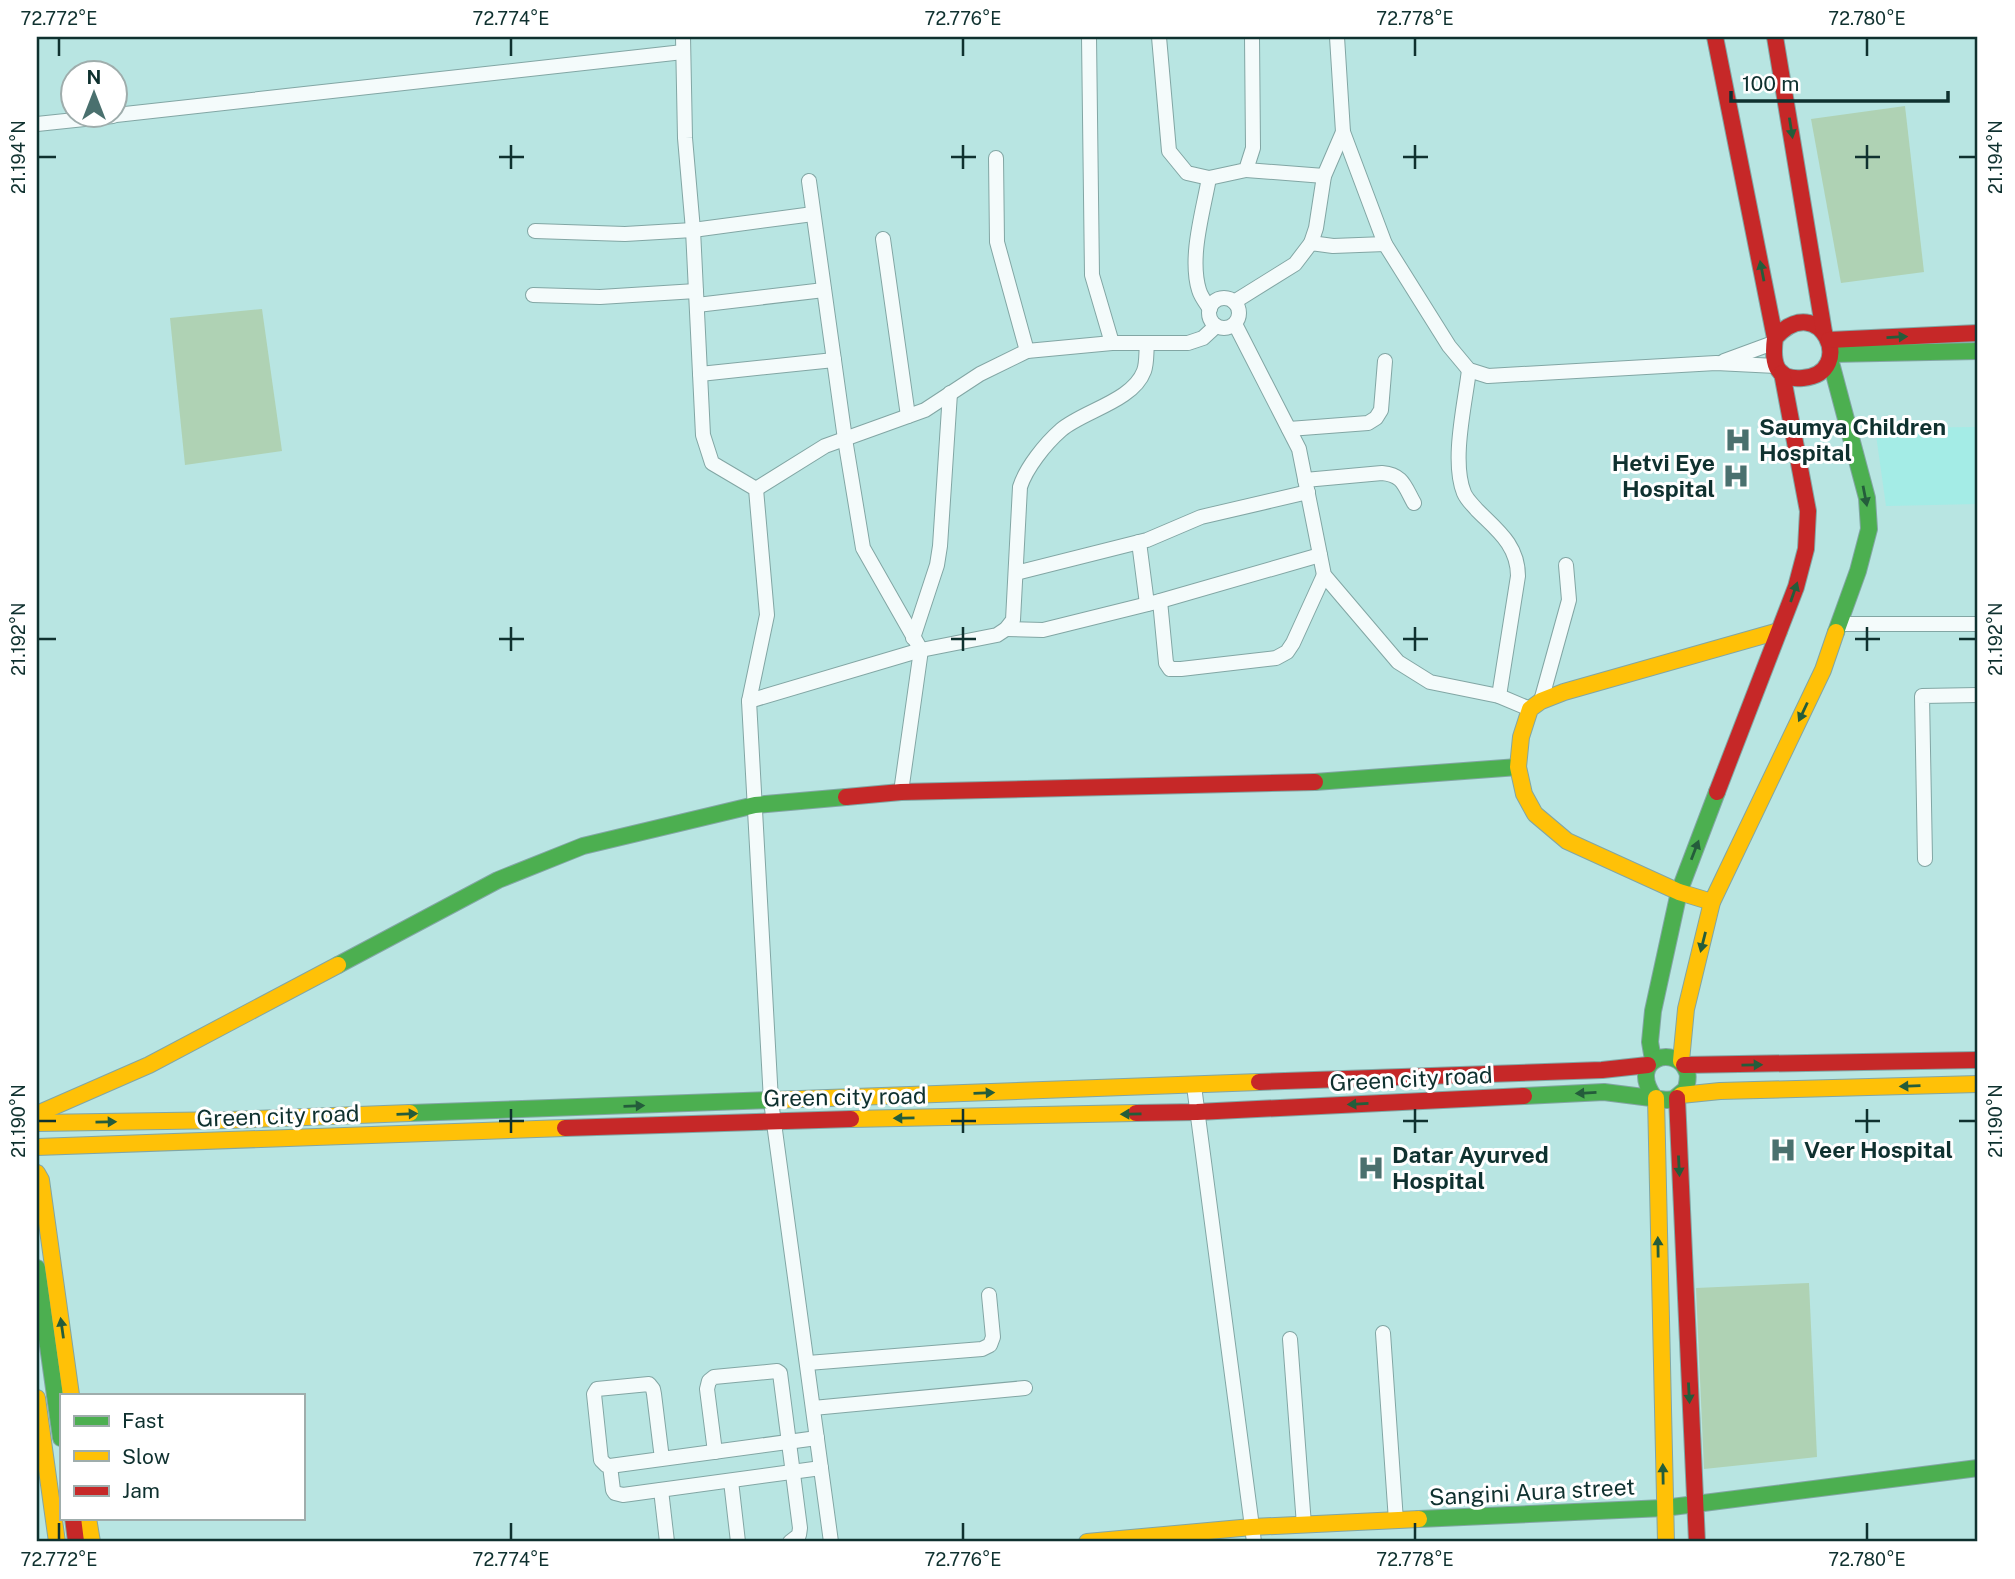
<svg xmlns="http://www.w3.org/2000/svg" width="2015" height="1579" viewBox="0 0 2015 1579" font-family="'Public Sans',sans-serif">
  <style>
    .built { fill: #a4ece6 }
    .green { fill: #afd2b4 }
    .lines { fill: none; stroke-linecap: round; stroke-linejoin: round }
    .street-casing { stroke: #82a6a4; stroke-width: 16 }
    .fast-casing { stroke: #82a6a4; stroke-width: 18 }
    .slow-casing { stroke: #82a6a4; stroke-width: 18 }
    .jam-casing { stroke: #82a6a4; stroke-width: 18 }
    .street { stroke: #f4fbfb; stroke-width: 14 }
    .fast { stroke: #4caf50; stroke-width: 16 }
    .slow { stroke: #ffc107; stroke-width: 16 }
    .jam { stroke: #c62828; stroke-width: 16 }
    .oneway { fill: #245d3b }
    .ticks { fill: none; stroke: #0f312f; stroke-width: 2.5 }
    .labels { text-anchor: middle; stroke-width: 6; stroke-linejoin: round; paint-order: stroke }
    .poi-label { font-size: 23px; font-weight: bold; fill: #0f312f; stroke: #fff; text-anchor: start }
    .street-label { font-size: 23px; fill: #0f312f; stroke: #fff }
    .neatline { fill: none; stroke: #0f312f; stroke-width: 2.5 }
    .ticks-label { font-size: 18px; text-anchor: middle; fill: #0f312f }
  </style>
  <rect width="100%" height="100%" fill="#b8e5e2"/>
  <polygon class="built" points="1978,427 1978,504 1886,506 1875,428"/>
  <g class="green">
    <polygon points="1905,106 1924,272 1841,283 1811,119"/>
    <polygon points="262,309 282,451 185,465 170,318"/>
    <polygon points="1809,1283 1817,1457 1704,1469 1696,1288"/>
  </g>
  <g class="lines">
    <defs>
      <g id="street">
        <polyline points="683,37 685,138 693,230 703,435 712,463 756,489 767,615 749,701 771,1101 831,1542"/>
        <polyline points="1089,37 1092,275 1112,343"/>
        <polyline points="1159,37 1169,151 1187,173 1209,178 1246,170 1253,148 1252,37"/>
        <polyline points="1337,37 1343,132 1385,244 1449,346 1469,370 1488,376 1716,363 1776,366"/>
        <polyline points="116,115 683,52"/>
        <polyline points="37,124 113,116"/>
        <polyline points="996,158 997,242 1027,351"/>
        <polyline points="1246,170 1324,176"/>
        <path d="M1209 178C1203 212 1189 257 1199 290 1201 297 1206 303 1210 309"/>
        <polyline points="809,181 845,439 863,548 921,650 901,792"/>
        <polyline points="535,231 625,234 693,230 813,214"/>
        <polyline points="883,239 908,416"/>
        <polyline points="1311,243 1316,228 1324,176 1343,132"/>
        <polyline points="533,295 600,297 696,291"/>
        <circle cx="1224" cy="313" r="15"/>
        <polyline points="1234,302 1295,264 1311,243 1333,246 1385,244"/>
        <polyline points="697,305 824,290"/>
        <polyline points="1235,324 1299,449 1324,575 1398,662 1430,682 1499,696 1530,709"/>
        <polyline points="1724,361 1773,343"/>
        <path d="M1469 370C1465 404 1451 461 1464 493 1467 500 1472 504 1477 510 1497 530 1518 545 1518 576L1499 696"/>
        <polyline points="700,374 834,360"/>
        <polyline points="1289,429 1368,423 1376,418 1381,410 1385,361"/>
        <path d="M1305 480 1382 473C1403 475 1404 485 1414 503"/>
        <polyline points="756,489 825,446 925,410 980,374 1027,351 1112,343 1188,343 1203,338 1216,326"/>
        <polyline points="1139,542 1147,604"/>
        <polyline points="1016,573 1147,540 1201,517 1308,492"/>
        <polyline points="1160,601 1166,663 1170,669 1181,669 1276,658 1287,652 1293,643 1324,575"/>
        <polyline points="1839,624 1978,624"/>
        <polyline points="1006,629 1043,630 1160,601 1320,555"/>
        <polyline points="913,638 937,565 940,546 950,393"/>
        <path d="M749 701 921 650 997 635 1006 629 1013 620 1020 487C1026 468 1045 444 1061 430 1083 411 1133 401 1144 371 1147 363 1146 352 1147 344"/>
        <polyline points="1541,701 1569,600 1566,565"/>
        <polyline points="1925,859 1922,696 1978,695"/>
        <polyline points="1194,1086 1254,1542"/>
        <polyline points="1383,1333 1396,1521"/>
        <polyline points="1290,1339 1304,1525"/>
        <polyline points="808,1363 982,1349 990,1345 993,1337 989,1295"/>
        <polyline points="813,1408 1025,1388"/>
        <polyline points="715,1452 707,1389 709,1381 714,1377 777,1371 780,1373 800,1528 799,1535 790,1542"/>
        <polyline points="662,1459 654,1394 653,1389 649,1384 597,1389 594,1394 601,1460 606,1465 610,1466 817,1438"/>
        <polyline points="610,1466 613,1490 615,1493 623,1495 821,1468"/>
        <polyline points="731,1481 738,1542"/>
        <polyline points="661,1490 667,1542"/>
      </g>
      <g id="fast">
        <polyline points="1831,354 1978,351"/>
        <polyline points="1830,359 1867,498 1869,529 1858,571 1836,632"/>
        <polyline points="1315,782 1518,767"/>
        <polyline points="338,965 498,880 583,846 755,805 846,797"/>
        <polyline points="1653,1060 1650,1042 1653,1011 1679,892 1717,792"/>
        <path d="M1524 1096 1604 1092 1667 1100 1674 1099 1686 1089C1687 1083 1689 1077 1687 1072 1676 1043 1627 1059 1654 1097"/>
        <polyline points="410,1113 773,1100"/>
        <polyline points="37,1268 61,1438"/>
        <polyline points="1419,1519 1664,1508 1978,1468"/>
      </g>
      <g id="slow">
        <polyline points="1712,902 1679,892 1567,841 1535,814 1524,794 1518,767 1521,737 1530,709 1541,701 1564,692 1779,631"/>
        <polyline points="1681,1061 1686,1009 1712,902 1823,670 1836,632"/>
        <polyline points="1681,1095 1720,1091 1978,1084"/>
        <polyline points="1656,1098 1666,1542"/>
        <polyline points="773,1100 1259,1082"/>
        <polyline points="37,1114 149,1065 338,965"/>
        <polyline points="851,1119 1136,1113"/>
        <polyline points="38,1123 229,1120 410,1113"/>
        <polyline points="37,1147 565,1128"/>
        <polyline points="37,1173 41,1180 71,1395"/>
        <polyline points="37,1398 57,1542"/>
        <polyline points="88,1518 92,1542"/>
        <polyline points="1087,1542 1252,1527 1419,1519"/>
      </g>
      <g id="jam">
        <path d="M1715 37 1775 338C1772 360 1774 381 1803 378 1858 373 1820 288 1775 338"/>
        <polyline points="1775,37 1824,332"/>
        <polyline points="1829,340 1978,333"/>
        <polyline points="1717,792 1796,587 1806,549 1808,511 1782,373"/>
        <polyline points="846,797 901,792 1315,782"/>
        <polyline points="1684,1065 1978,1060"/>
        <polyline points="1259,1082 1602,1070 1648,1065"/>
        <polyline points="1677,1098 1697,1542"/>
        <polyline points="1136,1113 1197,1112 1524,1096"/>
        <polyline points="565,1128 851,1119"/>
        <polyline points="73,1518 76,1542"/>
      </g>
    </defs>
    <use href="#street" class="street-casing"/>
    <use href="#fast" class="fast-casing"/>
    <use href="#slow" class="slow-casing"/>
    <use href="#jam" class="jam-casing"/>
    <use href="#street" class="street"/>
    <use href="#fast" class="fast"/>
    <use href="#slow" class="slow"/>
    <use href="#jam" class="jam"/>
  </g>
  <defs><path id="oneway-solid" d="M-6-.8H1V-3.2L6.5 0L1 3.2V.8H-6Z" transform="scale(1.75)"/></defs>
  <g class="oneway">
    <use href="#oneway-solid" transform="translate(1791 128) rotate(81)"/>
    <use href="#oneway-solid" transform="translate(1762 271) rotate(-101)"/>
    <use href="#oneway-solid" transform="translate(1897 337) rotate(-3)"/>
    <use href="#oneway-solid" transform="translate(1865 496) rotate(79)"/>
    <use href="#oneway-solid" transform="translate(1794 592) rotate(-71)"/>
    <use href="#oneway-solid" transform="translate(1803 712) rotate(115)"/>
    <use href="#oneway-solid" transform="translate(1695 850) rotate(-69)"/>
    <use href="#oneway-solid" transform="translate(1703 942) rotate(104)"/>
    <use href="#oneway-solid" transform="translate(1752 1065) rotate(-1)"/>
    <use href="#oneway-solid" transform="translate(1910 1086) rotate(178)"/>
    <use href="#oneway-solid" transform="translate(984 1093) rotate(-2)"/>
    <use href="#oneway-solid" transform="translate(1586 1093) rotate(177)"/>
    <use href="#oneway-solid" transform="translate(1358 1104) rotate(177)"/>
    <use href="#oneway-solid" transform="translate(634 1106) rotate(-2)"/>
    <use href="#oneway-solid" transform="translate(407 1114) rotate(-2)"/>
    <use href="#oneway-solid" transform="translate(1131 1114) rotate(179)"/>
    <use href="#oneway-solid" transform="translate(904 1118) rotate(179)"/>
    <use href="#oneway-solid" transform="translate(106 1122) rotate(-1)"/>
    <use href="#oneway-solid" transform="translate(1679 1166) rotate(87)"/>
    <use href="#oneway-solid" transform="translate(1658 1247) rotate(-91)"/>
    <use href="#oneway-solid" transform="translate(62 1328) rotate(-98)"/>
    <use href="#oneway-solid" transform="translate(1689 1393) rotate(87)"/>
    <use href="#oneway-solid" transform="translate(1663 1474) rotate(-91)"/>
  </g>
  <path class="ticks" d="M59 38V56M511 38V56M963 38V56M1415 38V56M1867 38V56M511 145V169M963 145V169M1415 145V169M1867 145V169M38 157H56M499 157H524M951 157H976M1403 157H1428M1855 157H1880M1959 157H1976M511 627V651M963 627V651M1415 627V651M1867 627V651M38 639H56M499 639H524M951 639H976M1403 639H1428M1855 639H1880M1959 639H1976M511 1109V1133M963 1109V1133M1415 1109V1133M1867 1109V1133M38 1121H56M499 1121H524M951 1121H976M1403 1121H1428M1855 1121H1880M1959 1121H1976M59 1523V1540M511 1523V1540M963 1523V1540M1415 1523V1540M1867 1523V1540"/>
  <defs>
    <symbol id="hospital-bare" viewBox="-9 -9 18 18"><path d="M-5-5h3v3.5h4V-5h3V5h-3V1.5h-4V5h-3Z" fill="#4a706e" stroke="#fff" stroke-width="2.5" paint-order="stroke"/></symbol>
  </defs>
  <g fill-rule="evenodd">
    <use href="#hospital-bare" x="1719" y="421" width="38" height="38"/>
    <use href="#hospital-bare" x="1717" y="457" width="38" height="38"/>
    <use href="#hospital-bare" x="1764" y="1131" width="38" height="38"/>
    <use href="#hospital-bare" x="1352" y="1149" width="38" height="38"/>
  </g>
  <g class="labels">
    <g class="poi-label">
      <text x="1759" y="435">Saumya Children<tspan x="1759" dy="26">Hospital</tspan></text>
      <text x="1715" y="471" text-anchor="end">Hetvi Eye<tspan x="1715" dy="26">Hospital</tspan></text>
      <text x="1804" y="1158">Veer Hospital</text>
      <text x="1392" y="1163">Datar Ayurved<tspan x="1392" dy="26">Hospital</tspan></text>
    </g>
    <g class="street-label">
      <text transform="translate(1411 1079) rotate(-3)" y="8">Green city road</text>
      <text transform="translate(845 1097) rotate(-1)" y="8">Green city road</text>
      <text transform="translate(278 1116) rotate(-2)" y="8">Green city road</text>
      <text transform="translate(1532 1492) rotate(-3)" y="8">Sangini Aura street</text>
    </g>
  </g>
  <rect width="2015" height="1579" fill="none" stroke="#ffffff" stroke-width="77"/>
  <rect x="60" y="1394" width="245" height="126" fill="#ffffff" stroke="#9fadac" stroke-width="2"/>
  <rect x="74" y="1416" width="35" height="10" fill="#4caf50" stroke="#9fadac" stroke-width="2"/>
  <text x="122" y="1428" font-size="21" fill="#0f312f">Fast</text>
  <rect x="74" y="1451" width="35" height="10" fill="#ffc107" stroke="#9fadac" stroke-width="2"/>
  <text x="122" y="1464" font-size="21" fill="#0f312f">Slow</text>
  <rect x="74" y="1486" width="35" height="10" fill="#c62828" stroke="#9fadac" stroke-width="2"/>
  <text x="122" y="1498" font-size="21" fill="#0f312f">Jam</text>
  <g transform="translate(94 94)"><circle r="33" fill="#ffffff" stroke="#9fadac" stroke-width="2"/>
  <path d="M0-5L12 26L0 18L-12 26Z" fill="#4a706e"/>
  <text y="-10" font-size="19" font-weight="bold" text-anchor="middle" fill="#0f312f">N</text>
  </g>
  <path d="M1731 91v10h217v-10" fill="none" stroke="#0f312f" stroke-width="3.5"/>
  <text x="1742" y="91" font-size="21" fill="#0f312f" stroke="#ffffff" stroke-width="5" paint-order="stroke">100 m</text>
  <rect x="38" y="38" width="1938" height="1502" class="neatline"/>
  <g class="ticks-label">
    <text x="59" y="25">72.772°E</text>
    <text x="511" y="25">72.774°E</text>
    <text x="963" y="25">72.776°E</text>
    <text x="1415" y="25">72.778°E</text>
    <text x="1867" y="25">72.780°E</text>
    <text transform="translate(19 157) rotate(-90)" y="6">21.194°N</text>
    <text transform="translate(1996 157) rotate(-90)" y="6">21.194°N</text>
    <text transform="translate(19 639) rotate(-90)" y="6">21.192°N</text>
    <text transform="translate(1996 639) rotate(-90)" y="6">21.192°N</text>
    <text transform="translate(19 1121) rotate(-90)" y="6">21.190°N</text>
    <text transform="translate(1996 1121) rotate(-90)" y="6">21.190°N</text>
    <text x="59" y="1566">72.772°E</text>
    <text x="511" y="1566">72.774°E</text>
    <text x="963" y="1566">72.776°E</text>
    <text x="1415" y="1566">72.778°E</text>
    <text x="1867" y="1566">72.780°E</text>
  </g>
</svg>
